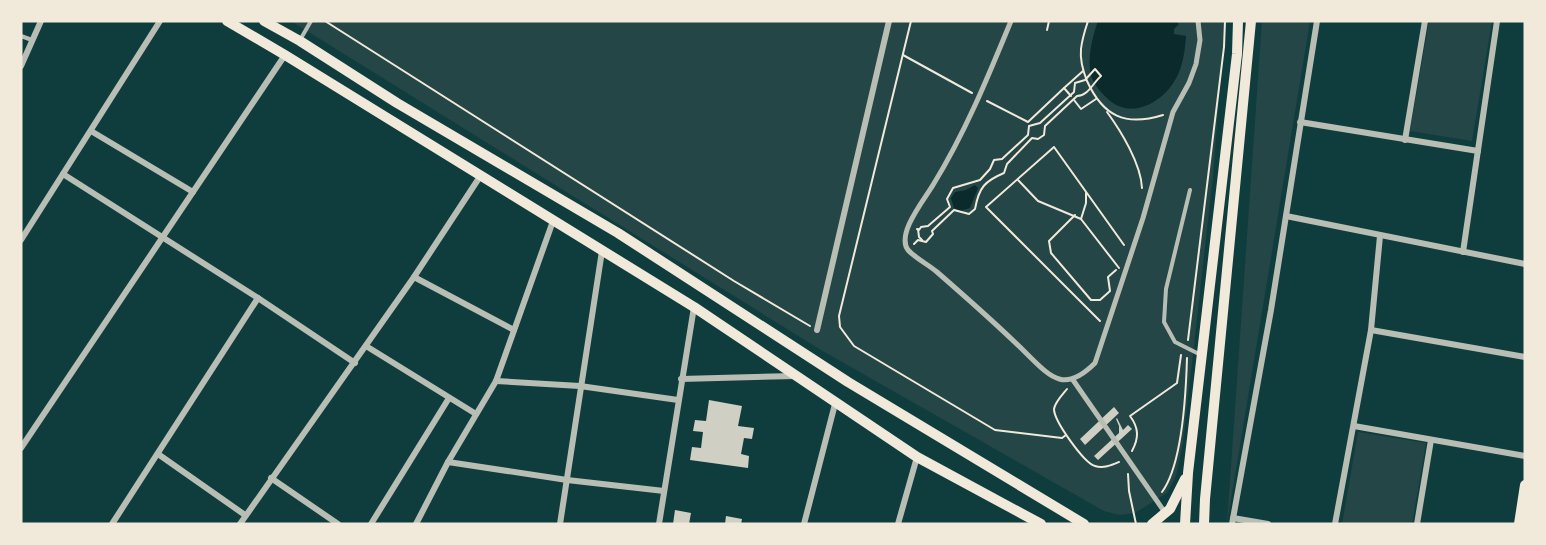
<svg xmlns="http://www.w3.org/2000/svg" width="1546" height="545" viewBox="0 0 1546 545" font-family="'Times New Roman',serif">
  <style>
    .green { fill: #244646 }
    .water { fill: #0a2a2b }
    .building { fill: #cfcfc3 }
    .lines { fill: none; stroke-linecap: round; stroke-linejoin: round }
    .path { stroke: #f1e9da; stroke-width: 2 }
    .service { stroke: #b8beb3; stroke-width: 4 }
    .pedestrian { stroke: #b8beb3; stroke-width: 5 }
    .minor { stroke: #b8beb3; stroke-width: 6 }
    .secondary { stroke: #f1e9da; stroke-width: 10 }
  </style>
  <rect width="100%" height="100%" fill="#0f3d3e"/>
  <g class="green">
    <polygon points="291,21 1225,21 1213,176 1183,443 1176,476 1167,493 1135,513 1119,515 1104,511 821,350"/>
    <polygon points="1262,21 1310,21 1227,524"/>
    <polygon points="1429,21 1492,21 1472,141 1410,131"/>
    <polygon points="1358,432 1426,443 1412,524 1342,524"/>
  </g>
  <g class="water">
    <path d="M1098 21H1176L1179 24 1174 29V34L1186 36C1185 48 1184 60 1179 72 1169 98 1136 121 1110 101 1103 95 1094 85 1091 76 1087 58 1092 38 1098 21Z"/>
    <polygon points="975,185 978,188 970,208 960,211 954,208 951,198 955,192 966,190"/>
  </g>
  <g class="building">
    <polygon points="709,400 742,406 738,426 754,428 752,439 744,438 741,454 749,456 748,468 690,460 692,447 701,448 703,432 693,431 695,420 706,421"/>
    <polygon points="1114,407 1119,413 1085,445 1080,439"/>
    <polygon points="1117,418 1123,430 1128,425 1132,429 1098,460 1094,456 1119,433 1119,426 1116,419"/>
    <polygon points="675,510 691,513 689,524 673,524"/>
    <polygon points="726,516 742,519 741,524 725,524"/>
  </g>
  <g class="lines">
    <g class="path">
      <polyline points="325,21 734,281 810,326"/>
      <polyline points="911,21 839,316 840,327 854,346 995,430 1062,438 1066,435"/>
      <path d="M1088 21C1085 30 1082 39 1081 49 1080 59 1083 71 1087 81 1103 116 1125 127 1163 115"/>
      <polyline points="1047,30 1049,21"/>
      <polyline points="903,55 972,93"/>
      <polyline points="1071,96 1064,88 1083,71"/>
      <polyline points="1074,100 1081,109 1096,99"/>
      <polyline points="987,101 1028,122 1064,88"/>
      <path d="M1107 112C1121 131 1141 164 1142 188"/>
      <polyline points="1018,180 1038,201 1081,219 1119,268"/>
      <polyline points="1075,215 1049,241 1051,253 1091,300 1100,300 1110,291 1108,277 1116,270"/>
      <polyline points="1081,219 1086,203 1086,193"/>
      <polyline points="918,229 919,237 922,240"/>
      <path d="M914 244 918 240 926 242 933 234 932 231 954 210 969 214 975 209C979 187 985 181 1004 173L1007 164 1032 138 1038 139 1044 135 1045 126 1077 96C1088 96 1093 83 1101 76L1095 69 1085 80 1075 83 1074 92 1040 123 1029 126 1028 135 1002 159 994 160 990 169 980 180 953 188 947 199 950 207 928 226 921 227 919 230 917 229"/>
      <polyline points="1100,321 986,207 1054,147 1124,245"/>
      <polyline points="1188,340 1224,47 1225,21"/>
      <path d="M1067 389C1063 394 1055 402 1054 409 1054 421 1084 463 1095 466 1103 469 1112 465 1119 462"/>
      <path d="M1132 451C1139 438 1139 428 1130 416L1177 383 1181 355"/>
      <polyline points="1128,474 1129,491 1136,524"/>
      <path d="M1162 492C1182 465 1186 392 1187 358"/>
    </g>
    <g class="service">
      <polyline points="21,36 32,40"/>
      <polyline points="300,40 311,21"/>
      <polyline points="1190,190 1166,289 1164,322 1175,342 1201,355"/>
    </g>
    <g class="pedestrian">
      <path d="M1011 21C988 77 965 133 933 185 924 200 896 234 908 250 915 258 929 265 937 272 968 299 999 326 1028 355 1053 380 1066 392 1095 363L1143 218 1173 112 1189 83 1196 64 1200 40 1198 21"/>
      <polyline points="1073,380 1166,514"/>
    </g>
    <g class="minor">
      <polyline points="21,66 41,21"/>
      <polyline points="1300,122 1478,151"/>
      <polyline points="91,131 193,192"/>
      <polyline points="1405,140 1425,21"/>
      <polyline points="63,174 258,298 355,363"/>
      <polyline points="1286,216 1525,264"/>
      <polyline points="21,240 160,21"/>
      <polyline points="1463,252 1497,21"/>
      <polyline points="414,277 514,330"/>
      <polyline points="817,330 889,21"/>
      <polyline points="1371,330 1525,357"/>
      <polyline points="366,346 476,414"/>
      <polyline points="681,379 795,376"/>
      <polyline points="496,381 580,386 678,400"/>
      <polyline points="1354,426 1525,456"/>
      <polyline points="21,448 285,55"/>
      <polyline points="158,454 245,515"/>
      <polyline points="448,462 567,480 664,491"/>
      <polyline points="271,478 338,524"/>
      <polyline points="1233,518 1268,524"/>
      <polyline points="112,524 258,298"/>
      <polyline points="240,524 414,277 481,175"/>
      <polyline points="371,524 449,398"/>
      <polyline points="416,524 448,462 496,381 553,221"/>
      <polyline points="560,524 602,251"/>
      <polyline points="659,524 694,307"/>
      <polyline points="804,524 835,404"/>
      <polyline points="898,524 917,457"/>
      <polyline points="1232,524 1271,310 1317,21"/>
      <polyline points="1335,524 1371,330 1380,236"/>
      <polyline points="1417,524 1431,440"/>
    </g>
    <g class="secondary">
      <polyline points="227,21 285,55 694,307 917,457 1041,524"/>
      <polyline points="264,21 300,41 397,103 618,233 848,382 1084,524"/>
      <polyline points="1152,524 1170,509 1185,479"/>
      <polyline points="1185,524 1188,473 1237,54 1238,21"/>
      <polyline points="1204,524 1205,499 1251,21"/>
      <polyline points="1519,524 1525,485"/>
    </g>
  </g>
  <rect width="1546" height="545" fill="none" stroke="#f1e9da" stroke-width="45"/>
</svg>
